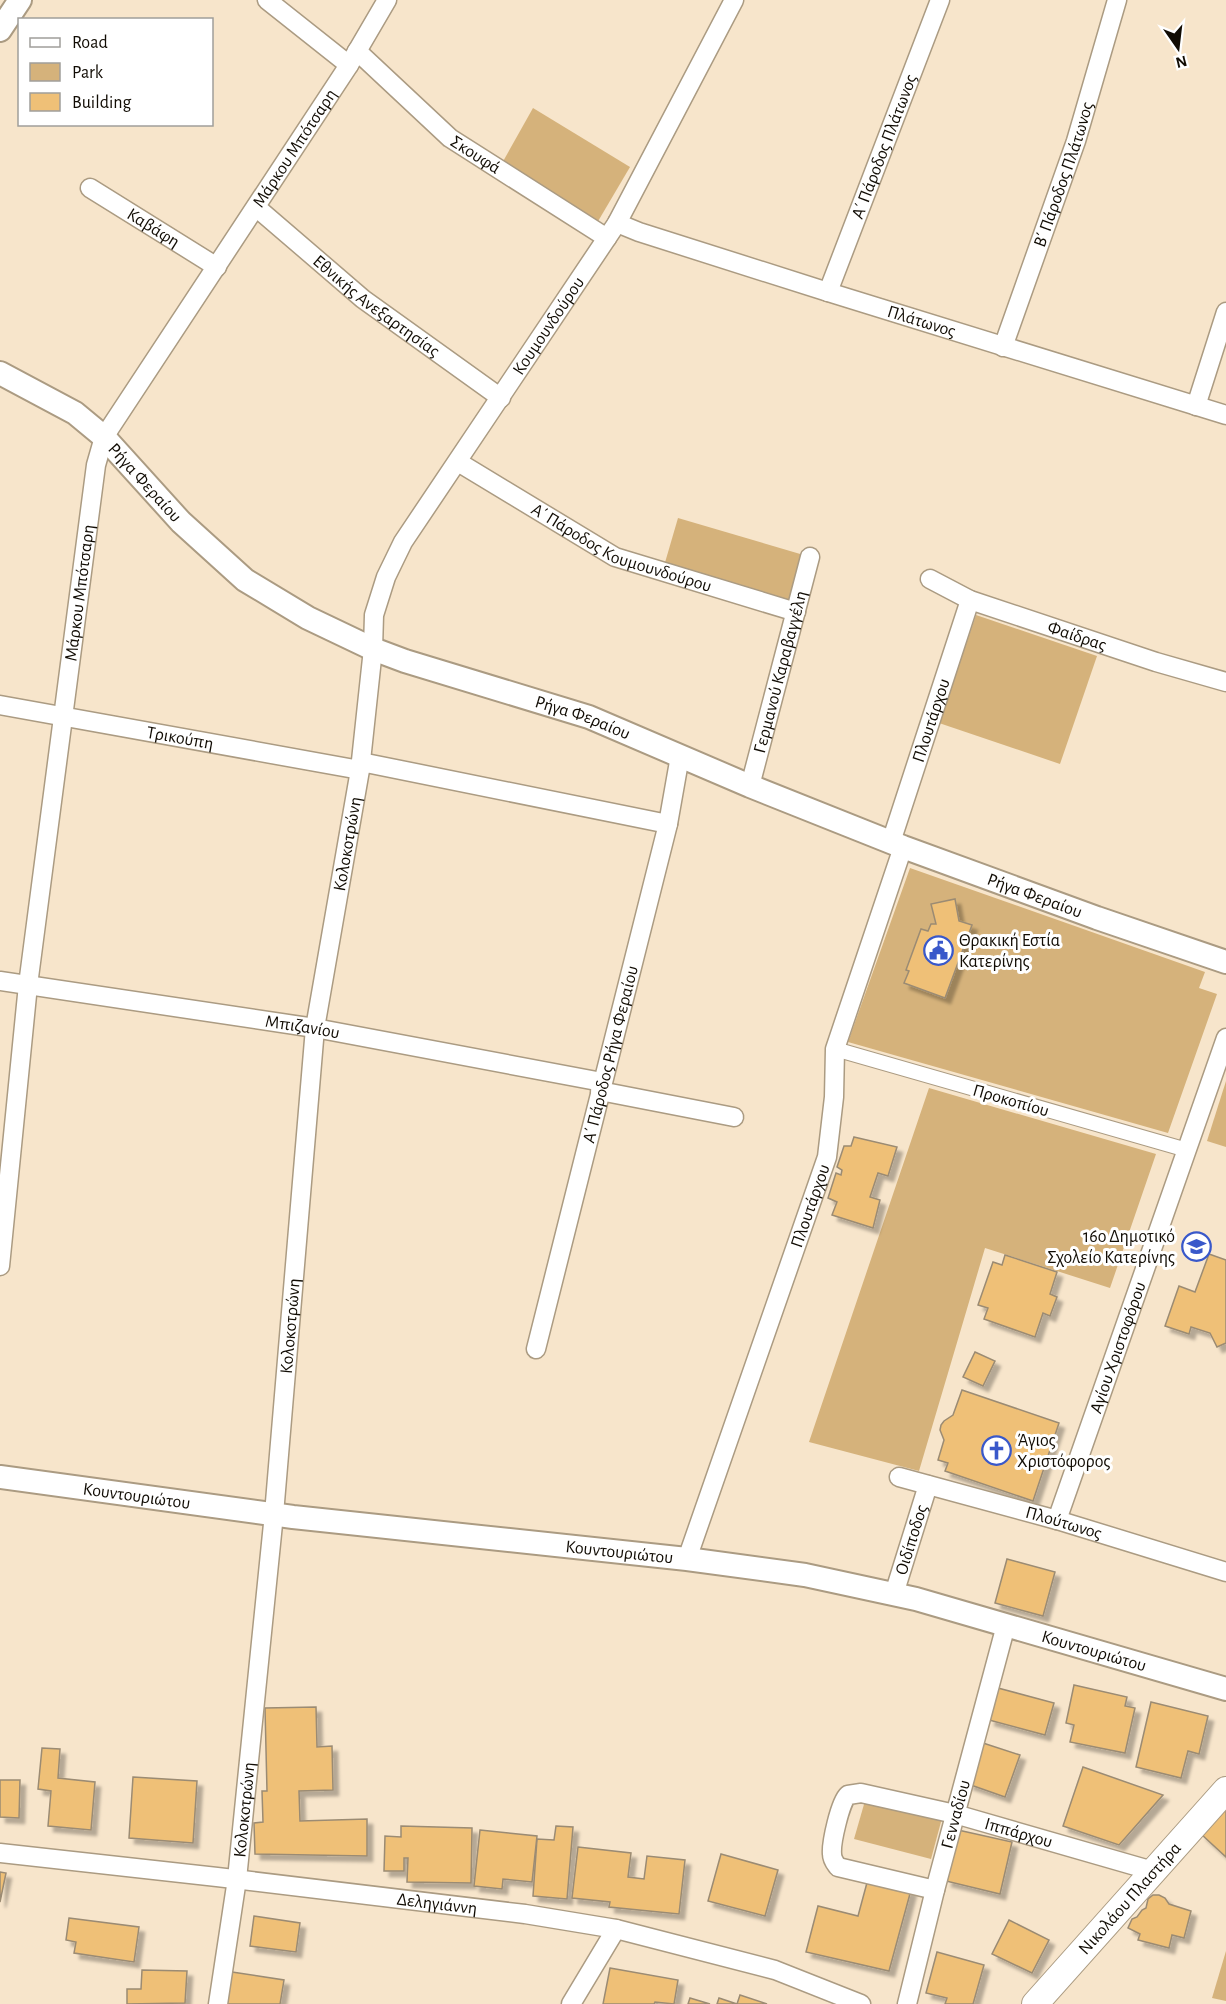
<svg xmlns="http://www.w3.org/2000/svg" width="1226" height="2004" viewBox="0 0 1226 2004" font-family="'Alegreya Sans',sans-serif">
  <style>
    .green { fill: #d5b27b }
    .building { fill: #efc077; stroke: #9b8b73; stroke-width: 1.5; filter: url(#shadow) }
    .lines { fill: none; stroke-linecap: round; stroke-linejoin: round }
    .pedestrian-casing { stroke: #ab9b82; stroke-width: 16 }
    .minor-casing { stroke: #ab9b82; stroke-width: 21 }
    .tertiary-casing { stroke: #ab9b82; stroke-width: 26 }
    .secondary-casing { stroke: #ab9b82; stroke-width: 28 }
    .pedestrian { stroke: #fff; stroke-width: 14 }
    .minor { stroke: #fff; stroke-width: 18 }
    .tertiary { stroke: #fff; stroke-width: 22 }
    .secondary { stroke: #fff; stroke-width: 26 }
    .labels { text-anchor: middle; stroke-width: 6; stroke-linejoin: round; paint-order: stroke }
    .street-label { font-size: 18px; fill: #110c04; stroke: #fff }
    .poi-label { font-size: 18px; fill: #110c04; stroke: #fff; text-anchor: start }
  </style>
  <defs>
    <filter id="shadow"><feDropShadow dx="5.5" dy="5.5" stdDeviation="1.5" flood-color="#0004"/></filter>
  </defs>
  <rect width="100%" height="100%" fill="#f7e5cb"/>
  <g class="green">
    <polygon points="533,108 630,167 597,223 501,165"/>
    <polygon points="678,518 807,556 793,604 664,566"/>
    <polygon points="976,615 1097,656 1060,764 939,723"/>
    <polygon points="910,868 1205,972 1199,988 1217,994 1168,1133 848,1042"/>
    <polygon points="1226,1081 1226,1147 1207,1141"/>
    <polygon points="929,1088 1156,1154 1110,1288 985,1248 919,1471 809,1442"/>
    <polygon points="869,1787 945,1807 931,1859 854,1839"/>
    <polygon points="1226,1951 1226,2001 1212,1998"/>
  </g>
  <g class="building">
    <polygon points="955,899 959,921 972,925 945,998 904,983 909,971 906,970 921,929 928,931 931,924 936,924 931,904"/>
    <polygon points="854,1137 897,1147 888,1176 878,1173 870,1197 880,1200 873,1228 832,1215 837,1202 828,1198 836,1173 841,1175 842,1170 837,1167 844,1146 851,1146"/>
    <polygon points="1209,1254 1226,1260 1226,1343 1217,1347 1210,1333 1191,1327 1189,1334 1165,1326 1179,1286 1195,1292"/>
    <polygon points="1005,1255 1057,1272 1050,1294 1057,1297 1050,1316 1043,1313 1035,1337 984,1319 988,1308 978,1305 993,1262 1002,1265"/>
    <polygon points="975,1352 995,1361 983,1386 963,1377"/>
    <polygon points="962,1390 1059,1423 1033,1501 945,1471 948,1463 938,1460 944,1440 940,1430 941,1425 944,1421 953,1415"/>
    <polygon points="1007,1559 1055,1572 1043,1616 995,1603"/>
    <polygon points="1074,1685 1127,1697 1125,1706 1135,1708 1125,1753 1070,1742 1074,1725 1066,1723"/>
    <polygon points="998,1688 1054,1703 1045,1735 989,1720"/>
    <polygon points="1151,1702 1208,1716 1199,1754 1188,1751 1181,1778 1136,1767"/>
    <polygon points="316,1707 317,1747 332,1746 333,1790 299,1791 300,1821 367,1819 367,1856 255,1854 254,1823 263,1822 262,1791 267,1791 265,1708"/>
    <polygon points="983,1743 1020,1755 1005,1797 968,1784"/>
    <polygon points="42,1748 60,1749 58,1778 95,1782 91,1830 48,1826 51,1791 38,1789"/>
    <polygon points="1083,1767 1163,1795 1119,1845 1063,1826"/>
    <polygon points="133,1777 197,1781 193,1843 129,1838"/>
    <polygon points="0,1780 20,1780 19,1818 0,1817"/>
    <polygon points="1226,1808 1226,1857 1201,1834"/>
    <polygon points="401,1826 472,1828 471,1883 407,1882 408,1858 404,1858 404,1871 384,1871 385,1836 401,1837"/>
    <polygon points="556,1826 573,1827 567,1899 533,1896 537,1839 554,1840"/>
    <polygon points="480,1830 537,1836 532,1882 503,1879 502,1889 474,1886"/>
    <polygon points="958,1830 1012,1842 1000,1894 946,1881"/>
    <polygon points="578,1847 631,1853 628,1877 644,1879 647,1856 685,1860 679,1914 609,1907 610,1902 572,1898"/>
    <polygon points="721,1854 778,1870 765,1916 708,1901"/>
    <polygon points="0,1872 6,1873 0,1902"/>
    <polygon points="868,1879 911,1890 889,1971 806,1952 818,1906 858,1916"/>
    <polygon points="1153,1895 1159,1895 1165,1898 1169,1904 1191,1911 1184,1938 1172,1935 1169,1948 1138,1940 1140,1934 1128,1928 1132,1919 1137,1917 1142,1910 1146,1908 1148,1899"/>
    <polygon points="254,1916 300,1923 296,1952 250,1946"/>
    <polygon points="69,1918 139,1927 134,1962 74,1953 76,1942 66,1940"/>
    <polygon points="1009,1920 1049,1940 1032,1973 992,1954"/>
    <polygon points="937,1952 984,1965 973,2004 945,2004 947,1998 926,1993"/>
    <polygon points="610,1968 678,1980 674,2004 655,2002 654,2004 603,2004"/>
    <polygon points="142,1970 187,1971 185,2003 127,2004 127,1989 141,1989"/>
    <polygon points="232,1972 284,1980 280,2004 227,2004"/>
    <polygon points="740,1995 767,2004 717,2004 719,1998 737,2004"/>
    <polygon points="690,1998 710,2004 688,2004"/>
  </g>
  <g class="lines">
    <defs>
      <polyline id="pedestrian" points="835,1049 1187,1150"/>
      <g id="minor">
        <polyline points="267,0 349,65"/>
        <path id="s1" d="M357 51 450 138 607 238"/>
        <path id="s2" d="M90 188 217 267"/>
        <path id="s3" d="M256 207 363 299 501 398"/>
        <path id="s4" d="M617 223 639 232 828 292 1226 415"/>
        <path id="s5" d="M828 292 940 0"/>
        <path id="s6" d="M1003 347 1076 141 1117 0"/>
        <polyline points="1196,406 1226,312"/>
        <path id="s7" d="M458 462 615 557 796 612"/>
        <path id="s8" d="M930 579 970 600 1156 662 1226 682"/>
        <path id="s9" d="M0 705 360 770"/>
        <polyline points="361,762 668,824"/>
        <path id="s10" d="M750 786 810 557"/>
        <path id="s11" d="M891 842 970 600"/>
        <path id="s12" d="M0 981 315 1028 602 1082"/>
        <polyline points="600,1091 734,1117"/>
        <path id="s13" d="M0 1266 28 985 96 465 104 437 349 65 387 0"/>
        <path id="s14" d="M536 1349 668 824 680 756"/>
        <path id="s15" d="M899 1477 1057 1520 1226 1572"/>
        <path id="s16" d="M1057 1520 1226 1038"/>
        <path id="s17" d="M687 1559 827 1157 834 1097 835 1049 903 847"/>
        <path id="s18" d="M894 1594 928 1485"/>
        <path id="s19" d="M0 1853 217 1877 525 1914 616 1929 775 1970 861 2004"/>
        <path id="s20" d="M935 1890 838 1867C835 1863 832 1860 832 1854 831 1843 840 1802 848 1795L861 1793 955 1814 1153 1871"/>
        <path id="s21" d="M218 2004 237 1879 274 1514 315 1028 360 770 373 649 374 615 386 577 403 542 617 223 734 0"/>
        <polyline points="571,2004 616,1929"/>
        <path id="s22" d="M907 2004 935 1890 1006 1625"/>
      </g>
      <g id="tertiary">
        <polyline points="0,30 20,0"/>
        <path id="s23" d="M0 373 75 413 104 437 181 522 245 580 308 618 373 649 405 661 589 717 750 786 903 847 1097 918 1226 962"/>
        <path id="s24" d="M0 1477 293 1517 687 1559 805 1575 916 1599 1226 1689"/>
      </g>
      <g id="secondary">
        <path id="s25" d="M1035 2004 1226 1790"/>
      </g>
    </defs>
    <use href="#pedestrian" class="pedestrian-casing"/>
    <use href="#minor" class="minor-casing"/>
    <use href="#tertiary" class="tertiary-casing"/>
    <use href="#secondary" class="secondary-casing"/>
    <use href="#pedestrian" class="pedestrian"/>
    <use href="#minor" class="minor"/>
    <use href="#tertiary" class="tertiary"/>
    <use href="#secondary" class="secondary"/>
  </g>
  <defs>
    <symbol id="civic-ring" viewBox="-11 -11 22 22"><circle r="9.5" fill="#fff" stroke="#3958ca" stroke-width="1.5"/><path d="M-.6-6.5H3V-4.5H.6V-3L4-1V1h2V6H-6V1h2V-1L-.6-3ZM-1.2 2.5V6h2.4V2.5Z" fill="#3958ca"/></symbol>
    <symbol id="school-ring" viewBox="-11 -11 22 22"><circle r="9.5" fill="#fff" stroke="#3958ca" stroke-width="1.5"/><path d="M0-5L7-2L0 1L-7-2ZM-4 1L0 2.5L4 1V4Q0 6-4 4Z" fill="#3958ca"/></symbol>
    <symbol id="church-ring" viewBox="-11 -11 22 22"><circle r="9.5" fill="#fff" stroke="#3958ca" stroke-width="1.5"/><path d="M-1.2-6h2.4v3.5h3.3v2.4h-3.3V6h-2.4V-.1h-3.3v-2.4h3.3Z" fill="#3958ca"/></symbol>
  </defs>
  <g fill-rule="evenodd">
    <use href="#civic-ring" x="922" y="934" width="33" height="33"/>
    <use href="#school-ring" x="1180" y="1230" width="33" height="33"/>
    <use href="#church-ring" x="980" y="1434" width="33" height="33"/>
  </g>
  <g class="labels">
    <g class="street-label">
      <text dy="6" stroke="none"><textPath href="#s5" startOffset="156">Α΄ Πάροδος Πλάτωνος</textPath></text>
      <text dy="6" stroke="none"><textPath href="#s13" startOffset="1182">Μάρκου Μπότσαρη</textPath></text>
      <text dy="6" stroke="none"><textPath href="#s1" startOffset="158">Σκουφά</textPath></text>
      <text dy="6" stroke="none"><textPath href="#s6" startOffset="183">Β΄ Πάροδος Πλάτωνος</textPath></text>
      <text dy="6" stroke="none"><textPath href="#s2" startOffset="75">Καβάφη</textPath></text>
      <text dy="6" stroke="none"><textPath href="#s3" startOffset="156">Εθνικής Ανεξαρτησίας</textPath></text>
      <text dy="6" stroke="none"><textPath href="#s4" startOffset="320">Πλάτωνος</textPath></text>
      <text dy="6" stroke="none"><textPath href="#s21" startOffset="1738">Κουμουνδούρου</textPath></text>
      <text dy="6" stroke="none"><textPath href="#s23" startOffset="184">Ρήγα Φεραίου</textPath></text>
      <text dy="6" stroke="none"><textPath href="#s7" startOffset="186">Α΄ Πάροδος Κουμουνδούρου</textPath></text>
      <text dy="6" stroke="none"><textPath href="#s13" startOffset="678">Μάρκου Μπότσαρη</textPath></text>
      <text dy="6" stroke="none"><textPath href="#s8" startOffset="158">Φαίδρας</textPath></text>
      <text dy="6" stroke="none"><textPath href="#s10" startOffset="118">Γερμανού Καραβαγγέλη</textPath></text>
      <text dy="6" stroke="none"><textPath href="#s23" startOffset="690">Ρήγα Φεραίου</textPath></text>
      <text dy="6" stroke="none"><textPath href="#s11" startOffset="128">Πλουτάρχου</textPath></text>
      <text dy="6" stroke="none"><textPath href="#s9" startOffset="183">Τρικούπη</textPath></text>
      <text dy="6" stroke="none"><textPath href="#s21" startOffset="1168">Κολοκοτρώνη</textPath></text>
      <text dy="6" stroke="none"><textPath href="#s23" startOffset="1176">Ρήγα Φεραίου</textPath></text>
      <text dy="6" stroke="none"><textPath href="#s12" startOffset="306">Μπιζανίου</textPath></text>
      <text dy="6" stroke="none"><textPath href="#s14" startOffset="304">Α΄ Πάροδος Ρήγα Φεραίου</textPath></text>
      <text transform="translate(1011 1100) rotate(16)" y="6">Προκοπίου</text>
      <text dy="6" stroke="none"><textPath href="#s17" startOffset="374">Πλουτάρχου</textPath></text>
      <text dy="6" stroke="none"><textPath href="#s21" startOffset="682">Κολοκοτρώνη</textPath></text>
      <text dy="6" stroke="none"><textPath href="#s16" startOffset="183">Αγίου Χριστοφόρου</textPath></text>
      <text dy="6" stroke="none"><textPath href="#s24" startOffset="138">Κουντουριώτου</textPath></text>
      <text dy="6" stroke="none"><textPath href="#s15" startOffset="171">Πλούτωνος</textPath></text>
      <text dy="6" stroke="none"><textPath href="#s18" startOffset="57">Οιδίποδος</textPath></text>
      <text dy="6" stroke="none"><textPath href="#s24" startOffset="624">Κουντουριώτου</textPath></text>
      <text dy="6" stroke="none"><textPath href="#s24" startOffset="1110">Κουντουριώτου</textPath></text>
      <text dy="6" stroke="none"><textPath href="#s21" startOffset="196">Κολοκοτρώνη</textPath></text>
      <text dy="6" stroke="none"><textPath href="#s22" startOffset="196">Γενναδίου</textPath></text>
      <text dy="6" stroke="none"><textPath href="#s20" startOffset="352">Ιππάρχου</textPath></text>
      <text dy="6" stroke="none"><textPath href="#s25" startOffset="142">Νικολάου Πλαστήρα</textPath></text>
      <text dy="6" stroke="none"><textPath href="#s19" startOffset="440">Δεληγιάννη</textPath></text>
    </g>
    <g class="poi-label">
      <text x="959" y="946">Θρακική Εστία<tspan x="959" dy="21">Κατερίνης</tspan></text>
      <text x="1175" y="1242" text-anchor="end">16ο Δημοτικό<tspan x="1175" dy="21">Σχολείο Κατερίνης</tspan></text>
      <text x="1017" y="1446">Άγιος<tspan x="1017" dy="21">Χριστόφορος</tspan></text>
    </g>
  </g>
  <rect x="18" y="18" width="195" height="108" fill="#ffffff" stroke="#a09e9b" stroke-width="1.5"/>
  <rect x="30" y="38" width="30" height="9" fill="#ffffff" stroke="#a09e9b" stroke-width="1.5"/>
  <text x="72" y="48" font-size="18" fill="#110c04">Road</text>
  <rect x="30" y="63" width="30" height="18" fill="#d5b27b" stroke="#a09e9b" stroke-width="1.5"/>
  <text x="72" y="78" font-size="18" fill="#110c04">Park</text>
  <rect x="30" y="93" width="30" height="18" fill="#efc077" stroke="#a09e9b" stroke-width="1.5"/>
  <text x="72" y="108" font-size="18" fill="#110c04">Building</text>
  <g transform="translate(1178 48) rotate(166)" stroke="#ffffff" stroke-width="4.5" paint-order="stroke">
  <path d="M0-4.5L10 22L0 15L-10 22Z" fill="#110c04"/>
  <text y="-9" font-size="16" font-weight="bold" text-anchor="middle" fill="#110c04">N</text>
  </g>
</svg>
